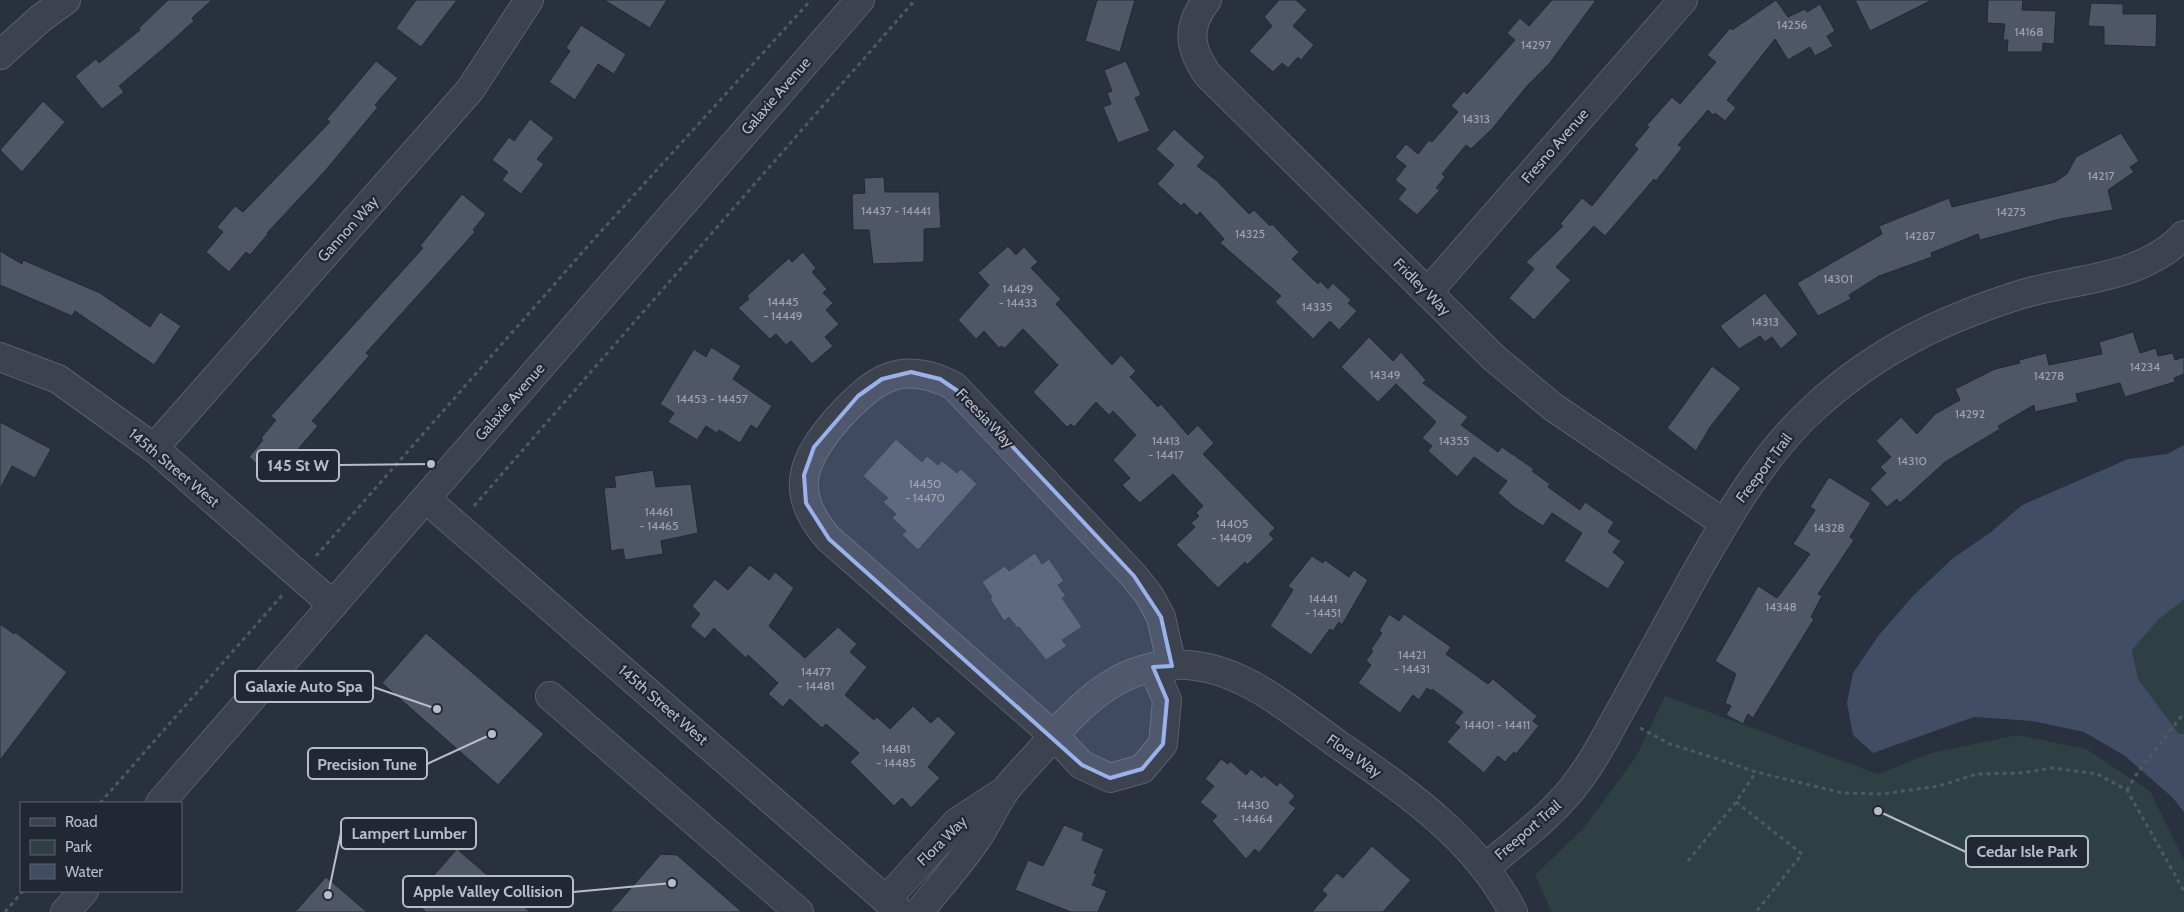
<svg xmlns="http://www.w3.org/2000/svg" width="2184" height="912" viewBox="0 0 2184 912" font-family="Cabin,sans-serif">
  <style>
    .green { fill: #2e4043 }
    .water { fill: #414c65 }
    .building { fill: #4f5666; stroke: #232935 }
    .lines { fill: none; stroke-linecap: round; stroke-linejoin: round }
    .minor-casing { stroke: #5a606b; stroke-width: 30 }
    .path { stroke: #4d5b60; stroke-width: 3; stroke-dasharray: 4 4; stroke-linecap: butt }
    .minor { stroke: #3c424e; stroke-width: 28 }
    .marked { fill: #9ab2ec; fill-opacity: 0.2; stroke: #9ab2ec; stroke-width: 4; stroke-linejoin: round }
    .labels { text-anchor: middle; stroke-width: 4.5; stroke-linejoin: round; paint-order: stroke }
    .number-label { font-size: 12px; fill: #9ea3b0 }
    .street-label { font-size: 15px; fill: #b9bdc8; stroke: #212733 }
    .leader { fill: none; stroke: #b9bdc8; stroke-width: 2 }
    .callout-dot { fill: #b9bdc8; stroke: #212733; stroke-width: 2 }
    .callout { fill: #212733; stroke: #b9bdc8; stroke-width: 2 }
    .callout-label { font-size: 16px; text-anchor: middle; font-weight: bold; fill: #b9bdc8 }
  </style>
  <rect width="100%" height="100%" fill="#29303e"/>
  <g class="green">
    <polygon points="2184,600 2184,734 2179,734 2138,679 2132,650 2159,619"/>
    <polygon points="1665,696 1878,774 1931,753 2017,735 2086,749 2150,791 2184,860 2184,912 1552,912 1535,875 1582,830 1636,757"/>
  </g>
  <polygon class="water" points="2184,445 2184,600 2159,619 2132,650 2138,679 2179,734 2184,734 2184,812 2173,798 2125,756 2084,732 2032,721 1974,717 1873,753 1853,735 1847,703 1853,673 1879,635 1912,597 1952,559 1991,532 2022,505 2128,459 2167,454"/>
  <g class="building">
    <polygon points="168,0 212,0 192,18 194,21 164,48 119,86 124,92 102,109 75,76 96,59 99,63 140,30 139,28"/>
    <polygon points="416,0 457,0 421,47 396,28"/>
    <polygon points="604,0 667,0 650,28"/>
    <polygon points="1097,0 1135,0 1120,52 1085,41"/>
    <polygon points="1279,0 1296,0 1307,10 1293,26 1314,45 1301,60 1298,57 1288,68 1282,63 1273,72 1249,51 1272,26 1264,17"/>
    <polygon points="1552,0 1596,0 1549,64 1527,86 1492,129 1471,149 1466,145 1442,174 1445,177 1436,188 1440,190 1417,215 1398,199 1406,189 1395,180 1406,166 1395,157 1406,144 1418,154 1429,140 1432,142 1458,112 1451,106 1464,91 1467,94 1515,40 1507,33 1520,18 1529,26"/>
    <polygon points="1776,0 1788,17 1805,9 1807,12 1820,4 1835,31 1827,36 1833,46 1815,56 1810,47 1788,60 1775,39 1727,100 1736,108 1725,121 1715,113 1713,115 1708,110 1678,145 1682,148 1656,181 1654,179 1605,236 1594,226 1556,267 1571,280 1534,320 1509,298 1534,269 1526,262 1563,226 1560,224 1582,198 1592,206 1638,149 1634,145 1649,127 1647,125 1672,97 1680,104 1716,62 1707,55 1730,28 1732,30"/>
    <polygon points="1855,0 1932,0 1870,31"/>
    <polygon points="1988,0 2023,0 2022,10 2056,11 2054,44 2043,43 2042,52 2007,52 2008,40 2003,40 2005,24 1987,23"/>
    <polygon points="2091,3 2123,4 2123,14 2157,14 2156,47 2104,45 2104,27 2088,26"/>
    <polygon points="581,25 626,54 614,74 598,64 575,100 549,82 570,51 566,48"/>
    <polygon points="376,61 398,78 375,105 378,107 325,171 267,233 268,234 250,255 246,252 229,272 206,252 223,232 217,227 235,206 243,212 330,122 327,119"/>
    <polygon points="1126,61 1141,95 1135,98 1150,131 1118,143 1103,107 1111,104 1107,93 1112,91 1104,70"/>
    <polygon points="43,101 65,122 22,172 0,150"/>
    <polygon points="530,119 554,138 537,159 544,164 521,194 502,180 508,172 492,160 509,137 514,141"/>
    <polygon points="1174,129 1205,157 1197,166 1216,180 1249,214 1254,210 1270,226 1272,224 1299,252 1292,259 1318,284 1320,281 1328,289 1333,283 1351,300 1348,303 1357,311 1339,330 1330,321 1313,339 1275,302 1281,296 1220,243 1224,239 1200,212 1197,216 1184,203 1181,206 1157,184 1174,165 1156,149"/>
    <polygon points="2121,133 2139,161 2130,167 2134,172 2108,190 2113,210 2060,219 1980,240 1978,234 1931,253 1932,257 1879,276 1849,295 1851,299 1818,316 1797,283 1882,234 1879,226 1949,198 1952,207 2055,182 2067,174 2076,157"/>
    <polygon points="884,177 885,192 939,192 941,228 924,229 924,262 873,264 869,230 853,230 852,194 865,193 864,178"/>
    <polygon points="462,194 486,214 473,230 475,232 366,353 369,356 312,421 318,426 273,478 249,457 263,440 261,438 276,420 271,416 423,248 420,246"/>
    <polygon points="1008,246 1016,255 1024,247 1038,262 1031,268 1061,299 1056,304 1112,365 1121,355 1136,371 1130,377 1158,407 1161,404 1188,435 1198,425 1214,443 1203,454 1275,528 1269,534 1274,539 1247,565 1245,562 1218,588 1176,545 1195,527 1191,523 1199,516 1196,513 1203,506 1173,474 1140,503 1122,485 1130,478 1113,460 1136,435 1113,411 1109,415 1096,402 1074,427 1071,424 1067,427 1033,392 1058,365 1023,329 1004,349 1002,346 999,348 984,331 976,339 958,320 989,285 978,273"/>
    <polygon points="0,251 22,264 23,260 100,293 150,327 160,312 181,326 154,365 75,311 72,316 0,285"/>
    <polygon points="803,252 816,268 812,272 827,289 823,293 833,303 826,310 839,324 825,337 833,346 812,364 791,341 786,345 776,334 770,339 738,308 749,299 747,296 789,258 792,262"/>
    <polygon points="1765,293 1798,334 1781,349 1772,337 1765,342 1760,336 1739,349 1720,326"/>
    <polygon points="2133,332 2140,353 2156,348 2158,356 2173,353 2175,360 2184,357 2184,374 2174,378 2175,382 2125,397 2120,383 2076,394 2078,402 2035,412 2034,405 1998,426 2000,429 1945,462 1900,503 1897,499 1887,507 1870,489 1886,473 1880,467 1891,457 1876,441 1901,417 1917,434 1935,414 1960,400 1955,389 1995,369 2020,363 2019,360 2046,353 2049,365 2102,354 2099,342"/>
    <polygon points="1369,337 1393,361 1401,352 1426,380 1423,383 1468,417 1461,425 1498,452 1502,447 1534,469 1532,471 1550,484 1548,487 1580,510 1585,502 1614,522 1608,532 1621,541 1613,552 1625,562 1608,589 1564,561 1582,533 1552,513 1543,526 1514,507 1498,493 1507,481 1474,457 1457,477 1428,451 1432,446 1422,438 1436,422 1396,384 1378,402 1341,367"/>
    <polygon points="711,347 741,366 733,379 772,406 757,429 751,425 740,443 719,430 717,433 706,426 697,440 668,422 674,413 660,404 694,349 706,357"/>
    <polygon points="1712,366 1741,388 1710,427 1696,451 1667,428"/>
    <polygon points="0,422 51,449 35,478 12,466 0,489"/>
    <polygon points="896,439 922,462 927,456 938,465 942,461 957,473 961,469 977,484 918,550 902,535 906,531 892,518 896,514 883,502 888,498 863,476"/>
    <polygon points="653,470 656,487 691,484 698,533 661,541 663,554 625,560 623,549 611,551 604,488 616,487 614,476"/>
    <polygon points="1829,477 1871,503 1850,537 1854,540 1818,594 1822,596 1811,617 1814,619 1753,718 1748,714 1743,724 1726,715 1731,706 1725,703 1736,674 1715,661 1758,586 1777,598 1810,554 1793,544 1815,510 1810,507"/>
    <polygon points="1035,553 1042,564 1049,559 1064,581 1058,585 1066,596 1062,598 1082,627 1062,640 1067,646 1046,660 1019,627 1017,628 1009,617 1004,621 990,599 992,597 982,582 1005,566 1009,571"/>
    <polygon points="1312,556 1323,563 1325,560 1349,577 1354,570 1368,580 1342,625 1339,622 1333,631 1330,629 1311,655 1270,626 1293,590 1288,586"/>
    <polygon points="750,565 769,580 775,572 794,588 769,626 805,658 838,627 857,644 850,652 867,667 845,695 874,720 877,717 890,729 913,706 931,723 938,716 956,733 928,767 940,778 911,808 902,798 894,806 850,762 859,753 826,724 822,728 790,699 783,707 768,694 778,683 748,655 746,658 714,628 705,639 690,626 700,614 692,606 715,579 728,590"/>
    <polygon points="1389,614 1399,621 1404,614 1451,647 1446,654 1488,684 1493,679 1537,716 1533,721 1539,726 1516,754 1514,752 1505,762 1498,756 1484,773 1447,742 1460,727 1454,723 1463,712 1432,689 1431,691 1427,688 1419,700 1413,695 1400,713 1358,683 1371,665 1366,661 1373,651 1371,649 1382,633 1379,631"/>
    <polygon points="0,624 14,634 15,632 67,672 0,760"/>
    <polygon points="426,633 544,734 498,785 382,683"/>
    <polygon points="1221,759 1228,764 1230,761 1246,775 1251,769 1262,778 1264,775 1277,786 1280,782 1295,796 1289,803 1296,808 1259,853 1255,849 1246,859 1212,821 1217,816 1200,802 1214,786 1205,779"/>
    <polygon points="1064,825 1084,833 1082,840 1104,849 1094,873 1097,874 1092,885 1107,891 1098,912 1071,912 1015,890 1028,860 1043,866"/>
    <polygon points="1372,846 1411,880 1383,912 1312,912 1327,895 1322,890 1337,873 1343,878"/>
    <polygon points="457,849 530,912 426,912 412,900"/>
    <polygon points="661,854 677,855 742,912 610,912"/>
    <polygon points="326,877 367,912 295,912"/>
  </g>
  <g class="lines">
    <defs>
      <g id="minor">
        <path d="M1207 0C1186 27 1189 47 1207 74L1494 358 1553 407 1724 523"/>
        <polyline points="0,55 41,18 66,0"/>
        <polyline points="1428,292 1683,0"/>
        <polyline points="0,357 58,379 154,448 333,605"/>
        <polyline points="154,448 470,90 529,0"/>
        <polyline points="426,499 900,912"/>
        <path d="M1153 667 1167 700 1163 744 1142 769 1110 778 1082 765 1053 735 829 539C788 493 801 460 839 417 875 378 902 359 954 386L1134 576 1149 595 1161 617 1172 666"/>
        <polyline points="550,696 799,912"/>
        <polyline points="160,803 860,0"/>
        <path d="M1485 868C1519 839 1555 814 1581 777 1598 754 1610 728 1624 704 1647 662 1670 620 1693 578 1728 516 1763 454 1816 406 1878 350 1941 320 2019 295 2074 278 2142 280 2184 235"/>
        <polyline points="886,900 957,822 1000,794"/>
        <polyline points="65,912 84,891"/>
        <path d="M919 912C938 888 959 865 976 840 987 824 994 807 1005 791 1016 776 1030 763 1042 749 1084 700 1126 657 1196 666 1250 673 1296 715 1339 745 1405 791 1475 838 1513 912"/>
      </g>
    </defs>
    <use href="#minor" class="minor-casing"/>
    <g class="path">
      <polyline points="474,506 915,0"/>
      <polyline points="316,556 595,238 811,0"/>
      <polyline points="1640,728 1670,744 1721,760 1756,772 1843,793 1882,794 1939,786 1977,774 2021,773 2052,768 2097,774 2127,790 2184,891"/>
      <polyline points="2127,790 2138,772 2184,713"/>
      <polyline points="1736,802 1802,854 1756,912"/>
      <polyline points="100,803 284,593"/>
      <polyline points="1688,861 1736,802 1756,772"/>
      <polyline points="5,912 23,891"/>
    </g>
    <use href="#minor" class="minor"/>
  </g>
  <path class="marked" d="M911 372 940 379 965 396 1134 576 1161 617 1172 666 1153 667 1167 700 1163 744 1142 769 1110 778 1082 765 829 539 806 503 804 475 814 447 858 396 882 379Z"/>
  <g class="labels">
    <g class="number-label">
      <text x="1792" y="29">14256</text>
      <text x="2029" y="36">14168</text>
      <text x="1536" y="49">14297</text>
      <text x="1476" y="123">14313</text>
      <text x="2101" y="180">14217</text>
      <text x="896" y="215">14437 - 14441</text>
      <text x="2011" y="216">14275</text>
      <text x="1250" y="238">14325</text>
      <text x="1920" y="240">14287</text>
      <text x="1838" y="283">14301</text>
      <text x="1018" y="293">14429<tspan x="1018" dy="14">- 14433</tspan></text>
      <text x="783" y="306">14445<tspan x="783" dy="14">- 14449</tspan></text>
      <text x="1317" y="311">14335</text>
      <text x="1765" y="326">14313</text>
      <text x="2145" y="371">14234</text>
      <text x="1385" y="379">14349</text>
      <text x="2049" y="380">14278</text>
      <text x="712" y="403">14453 - 14457</text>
      <text x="1970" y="418">14292</text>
      <text x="1166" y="445">14413<tspan x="1166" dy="14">- 14417</tspan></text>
      <text x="1454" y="445">14355</text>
      <text x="1912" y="465">14310</text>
      <text x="925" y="488">14450<tspan x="925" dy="14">- 14470</tspan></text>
      <text x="659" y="516">14461<tspan x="659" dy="14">- 14465</tspan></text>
      <text x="1232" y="528">14405<tspan x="1232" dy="14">- 14409</tspan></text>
      <text x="1829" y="532">14328</text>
      <text x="1323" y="603">14441<tspan x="1323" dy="14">- 14451</tspan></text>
      <text x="1781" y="611">14348</text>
      <text x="1412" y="659">14421<tspan x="1412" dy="14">- 14431</tspan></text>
      <text x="816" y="676">14477<tspan x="816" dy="14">- 14481</tspan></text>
      <text x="1497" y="729">14401 - 14411</text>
      <text x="896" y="753">14481<tspan x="896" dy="14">- 14485</tspan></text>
      <text x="1253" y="809">14430<tspan x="1253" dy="14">- 14464</tspan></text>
    </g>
    <g class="street-label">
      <text transform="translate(776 96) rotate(-49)" y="5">Galaxie Avenue</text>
      <text transform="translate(1555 146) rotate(-49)" y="5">Fresno Avenue</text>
      <text transform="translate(348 229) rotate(-48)" y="5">Gannon Way</text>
      <text transform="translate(1422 287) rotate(45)" y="5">Fridley Way</text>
      <text transform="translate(510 402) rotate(-49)" y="5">Galaxie Avenue</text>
      <text transform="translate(985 418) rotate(46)" y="5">Freesia Way</text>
      <text transform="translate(174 468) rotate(40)" y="5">145th Street West</text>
      <text transform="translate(1764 468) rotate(-53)" y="5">Freeport Trail</text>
      <text transform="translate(663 705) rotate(41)" y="5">145th Street West</text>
      <text transform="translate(1354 756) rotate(35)" y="5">Flora Way</text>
      <text transform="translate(1528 830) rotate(-41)" y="5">Freeport Trail</text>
      <text transform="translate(942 841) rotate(-45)" y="5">Flora Way</text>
    </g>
  </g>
  <path class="leader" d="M431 464L339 465M437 709L373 687M492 734L427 764M328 895L341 833M1878 811L1966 852M672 883L573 892"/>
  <g class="callout-dot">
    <circle cx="431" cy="464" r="5"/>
    <circle cx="437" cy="709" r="5"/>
    <circle cx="492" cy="734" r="5"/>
    <circle cx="328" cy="895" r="5"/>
    <circle cx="1878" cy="811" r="5"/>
    <circle cx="672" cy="883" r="5"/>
  </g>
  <g class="callout">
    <rect x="257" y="450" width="82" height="31" rx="5"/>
    <rect x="235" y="671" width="138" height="31" rx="5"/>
    <rect x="308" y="748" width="119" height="31" rx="5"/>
    <rect x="341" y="818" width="135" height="31" rx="5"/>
    <rect x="1966" y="836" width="122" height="31" rx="5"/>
    <rect x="403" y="876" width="170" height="31" rx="5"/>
  </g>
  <g class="callout-label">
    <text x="298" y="471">145 St W</text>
    <text x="304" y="692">Galaxie Auto Spa</text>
    <text x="367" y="770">Precision Tune</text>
    <text x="409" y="839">Lampert Lumber</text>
    <text x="2027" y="857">Cedar Isle Park</text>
    <text x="488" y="897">Apple Valley Collision</text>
  </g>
  <rect x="20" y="802" width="162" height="90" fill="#212733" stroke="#5e636f"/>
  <rect x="30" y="818" width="25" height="8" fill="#3c424e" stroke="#5e636f"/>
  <text x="65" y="827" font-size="15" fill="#b9bdc8">Road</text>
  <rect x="30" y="840" width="25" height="15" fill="#2e4043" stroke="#5e636f"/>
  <text x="65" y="852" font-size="15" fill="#b9bdc8">Park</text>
  <rect x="30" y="864" width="25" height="15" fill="#414c65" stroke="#5e636f"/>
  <text x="65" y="877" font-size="15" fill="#b9bdc8">Water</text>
</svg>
